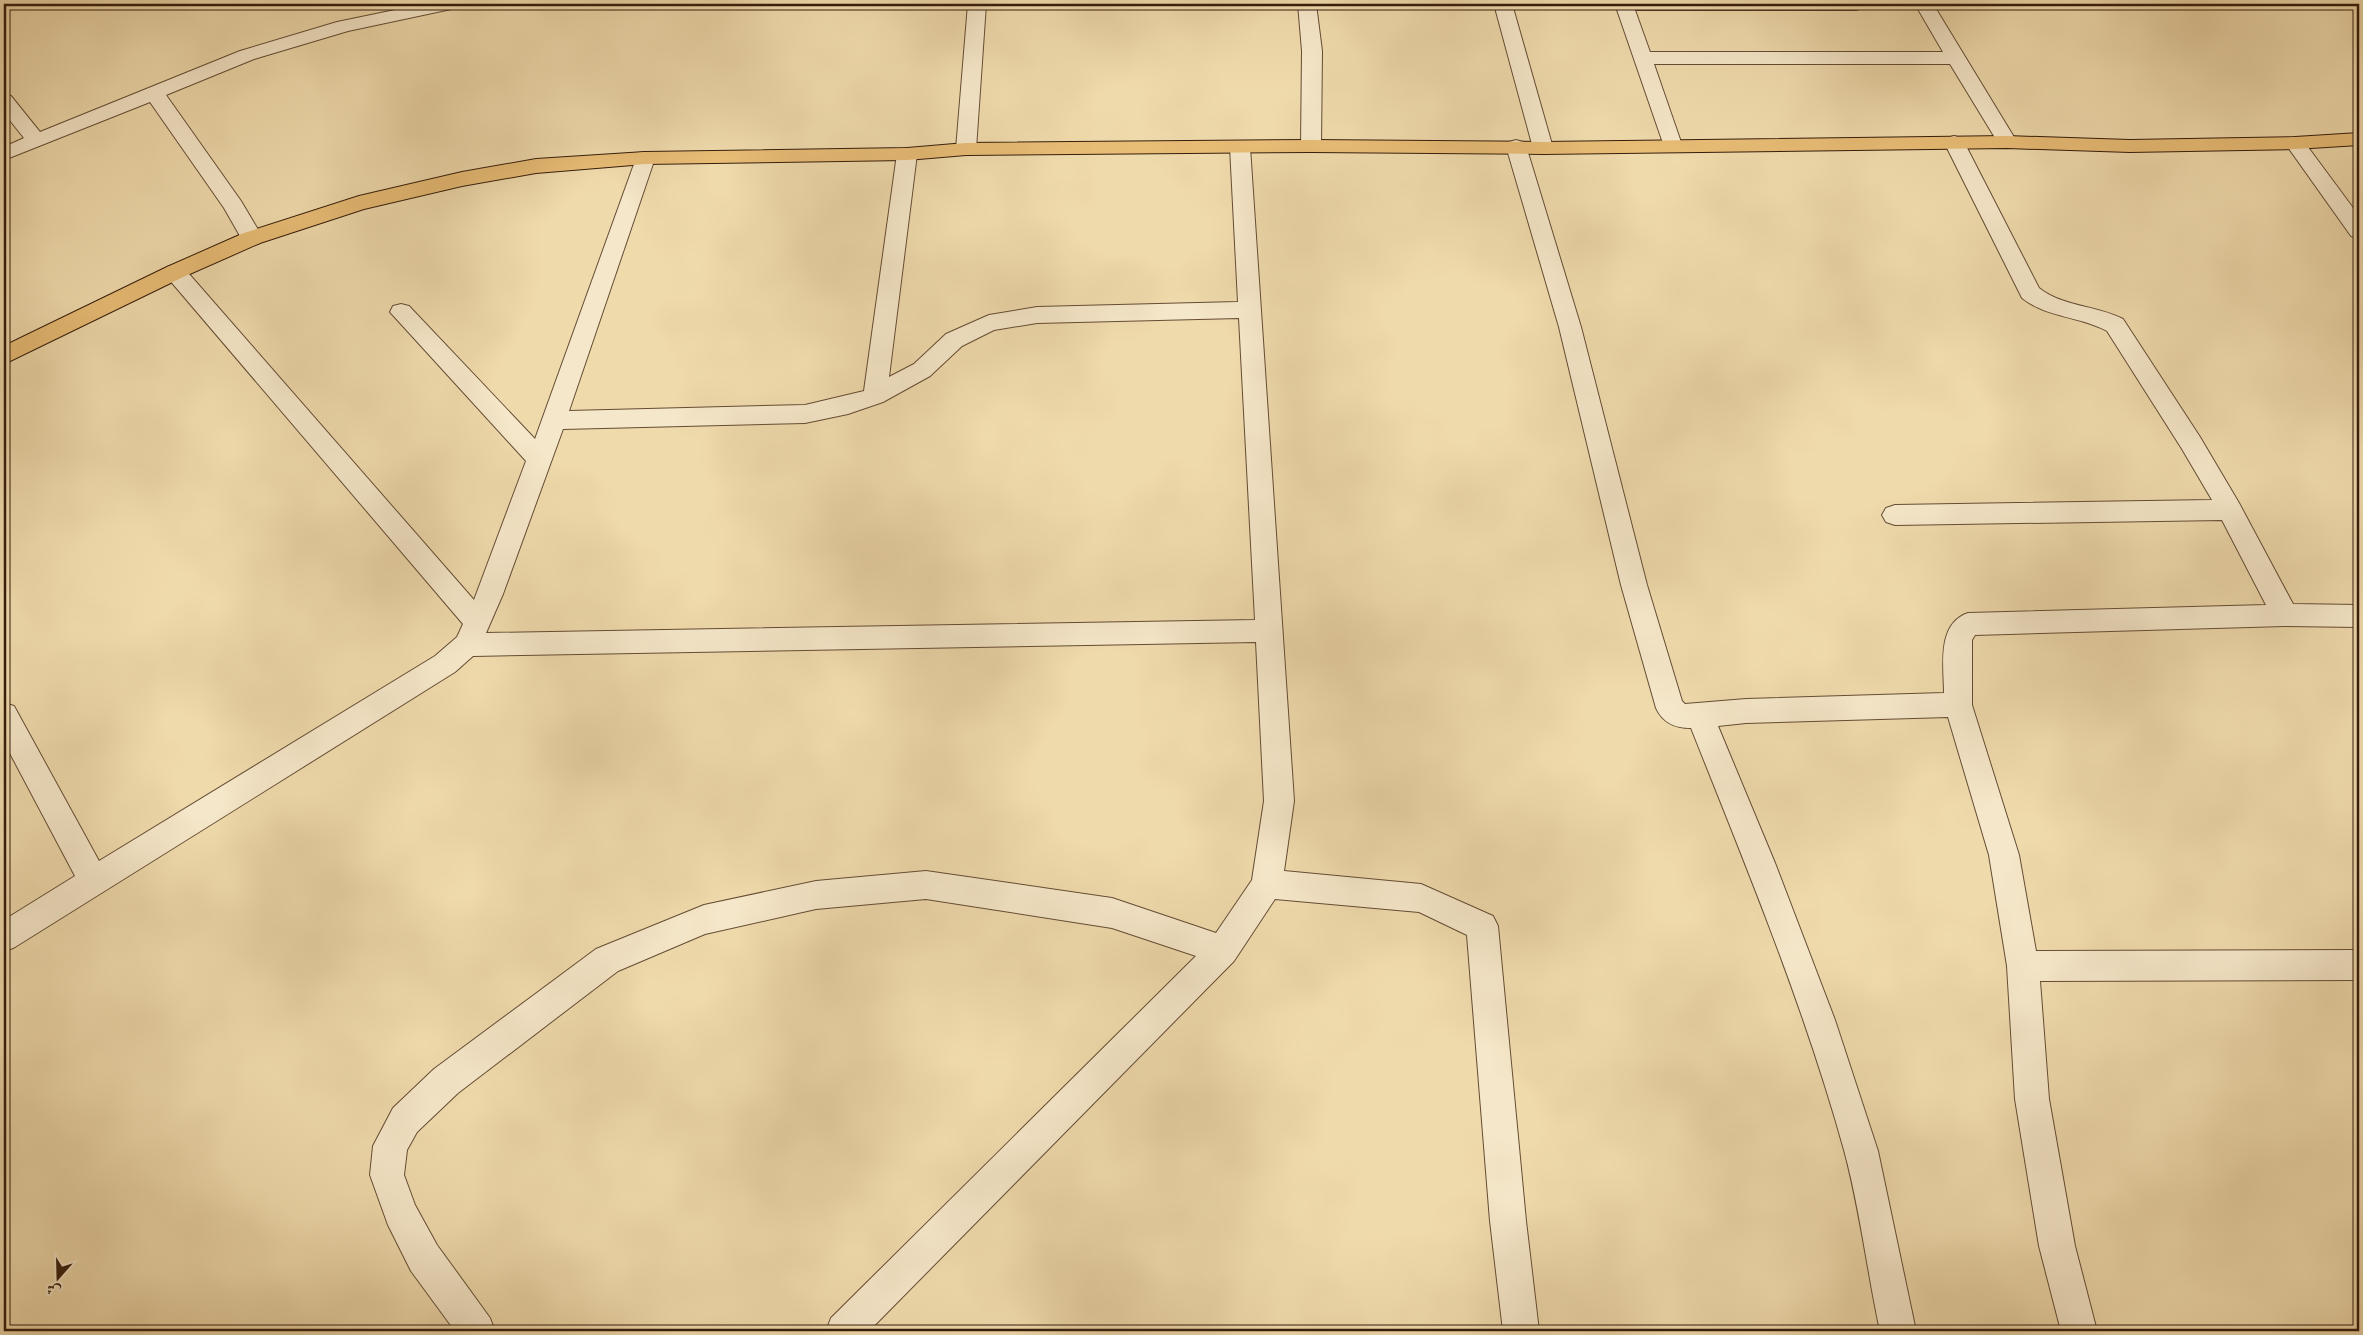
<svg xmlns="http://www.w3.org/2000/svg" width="2363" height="1335" viewBox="0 0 2363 1335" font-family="'Old Standard TT',Amiri,serif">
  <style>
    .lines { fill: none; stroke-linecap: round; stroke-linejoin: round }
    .minor-casing { stroke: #644c34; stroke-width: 2 }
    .major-casing { stroke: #351d0c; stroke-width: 2 }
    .minor { fill: #f5e7c9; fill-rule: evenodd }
    .major { fill: #e8bd76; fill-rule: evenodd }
  </style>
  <rect width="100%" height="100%" fill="#efdaac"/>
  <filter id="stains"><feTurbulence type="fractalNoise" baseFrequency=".004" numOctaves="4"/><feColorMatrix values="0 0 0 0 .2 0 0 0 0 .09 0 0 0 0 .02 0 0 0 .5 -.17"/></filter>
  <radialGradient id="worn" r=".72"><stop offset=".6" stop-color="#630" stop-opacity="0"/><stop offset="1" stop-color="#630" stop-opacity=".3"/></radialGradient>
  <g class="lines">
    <defs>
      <g id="minor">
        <polygon points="424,4 458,4 456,8 348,31 254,59 166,95 241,201 263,238 260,243 252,245 244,243 224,208 150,102 4,160 4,147 24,138 4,113 4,94 11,96 40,132 240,51 337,22"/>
        <polygon points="968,4 986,4 976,149 973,154 966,155 959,154 956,149"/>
        <polygon points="1298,4 1316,4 1322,51 1321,146 1318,150 1311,152 1304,150 1301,146 1302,51"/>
        <polygon points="1494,4 1512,4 1553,148 1550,152 1543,154 1536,152 1533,148"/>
        <polygon points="1615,4 1865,4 1863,8 1856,10 1635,10 1650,52 1943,52 1915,4 1933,4 2017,142 2014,146 2007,148 2000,146 1950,64 1654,64 1682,145 1679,149 1672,151 1665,149"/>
        <path d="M1954 136 1961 138 1964 142 2039 288C2063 307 2096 305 2123 319L2200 437 2239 503 2293 604 2359 605V627L2285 626 1975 635 1972 640V705L2019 855 2036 951 2359 950V980L2040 981 2049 1099 2075 1246 2097 1331H2061L2039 1246 2015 1099 2007 966 1989 855 1948 717 1746 723 1718 726 1775 863 1835 1020 1878 1151 1916 1331H1880C1867 1271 1860 1209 1844 1150 1804 1006 1746 866 1691 728 1675 728 1663 723 1656 708L1621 585 1559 327 1506 146 1509 142 1516 140 1523 142 1526 146 1581 327 1647 585 1682 701 1685 704 1746 699 1944 693C1944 667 1936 624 1968 613L2266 605 2222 520 1895 525 1886 522 1882 515 1886 508 1895 505 2212 500 2182 449 2107 331C2080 316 2047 318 2022 298L1944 142 1947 138Z"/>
        <polygon points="2295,137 2302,139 2359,216 2359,238 2351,236 2285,143 2288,139"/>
        <path d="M1240 141 1247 143 1250 147 1294 801 1284 871 1421 884 1493 916 1498 926 1526 1221 1539 1331H1503L1490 1221 1467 935 1419 912 1275 899 1234 961 869 1331H826L831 1318 1196 956 1112 928 926 899 816 909 705 934 618 971 458 1093 417 1132 407 1150 404 1175 415 1205 437 1245 490 1318 495 1331H455L411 1271 388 1225 370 1175 373 1146 393 1108 434 1069 596 949 704 905 816 881 926 871 1112 898 1216 933 1252 880 1264 801 1256 642 473 656 455 672 15 947 4 952V920L75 876 4 742V703L14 706 99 861 435 656 457 637 463 624 167 277 164 272 167 267 175 265 183 267 474 600 526 461 390 312 393 306 401 304 409 306 535 439 638 153 645 152 652 153 655 158 569 411 805 405 864 391 897 154 900 149 907 148 914 149 917 154 889 377 914 364 946 334 989 315 1037 307 1238 302 1230 147 1233 143ZM1239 318 1255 620 486 633 503 594 563 429 805 423 848 414 883 402 930 376 962 346 994 330 1037 323Z"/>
      </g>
      <polygon id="major" points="2359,133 2359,145 2295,149 2130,152 2007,148 1543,154 1311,152 966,155 907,160 645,164 536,173 462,186 364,209 260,243 183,277 4,364 4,346 167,267 244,233 359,196 462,172 536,159 645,152 907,148 966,143 1311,140 1543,142 2007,136 2130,140 2295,137"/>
    </defs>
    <use href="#minor" class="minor-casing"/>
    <use href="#major" class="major-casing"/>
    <use href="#minor" class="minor"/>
    <use href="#major" class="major"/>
  </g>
  <rect width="2363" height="1335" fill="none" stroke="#efdaac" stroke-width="20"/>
  <rect x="5" y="5" width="2353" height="1325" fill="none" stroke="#351d0c" stroke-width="2.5"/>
  <rect x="10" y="10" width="2343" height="1315" fill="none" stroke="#351d0c"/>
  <g transform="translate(58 1278) rotate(200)" stroke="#f5e7c9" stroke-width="4" paint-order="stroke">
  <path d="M0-4L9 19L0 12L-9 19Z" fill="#351d0c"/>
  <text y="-8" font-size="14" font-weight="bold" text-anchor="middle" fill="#351d0c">ش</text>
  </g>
  <rect width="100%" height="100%" filter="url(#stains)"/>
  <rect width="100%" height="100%" fill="url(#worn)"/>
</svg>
